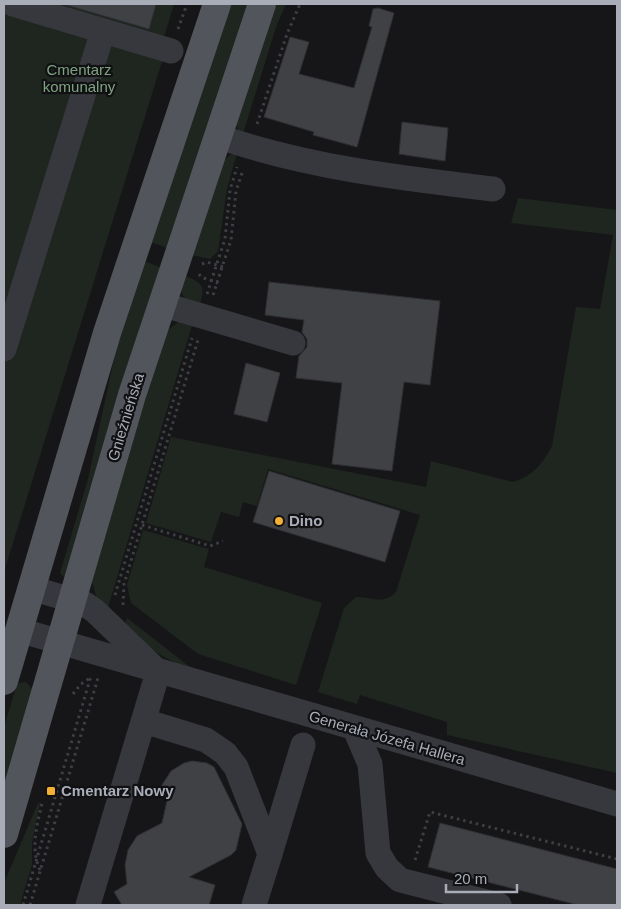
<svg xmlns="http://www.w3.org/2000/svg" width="621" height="909" viewBox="0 0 621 909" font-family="Arial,sans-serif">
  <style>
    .green { fill: #1e261f }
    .building { fill: #404145; stroke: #303034 }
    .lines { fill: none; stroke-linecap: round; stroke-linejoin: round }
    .path { stroke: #3d3f44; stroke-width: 3; stroke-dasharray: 2.5 4; stroke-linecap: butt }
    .minor { stroke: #37383d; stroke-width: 25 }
    .major { stroke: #53555c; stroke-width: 28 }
    .poi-dot { fill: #f2b134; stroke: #111113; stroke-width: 2 }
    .labels { text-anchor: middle; stroke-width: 4.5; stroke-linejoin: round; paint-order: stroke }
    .park-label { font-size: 15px; fill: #7fa381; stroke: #111113 }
    .street-label { font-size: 15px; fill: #a8adb8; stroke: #111113 }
    .poi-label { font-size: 15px; font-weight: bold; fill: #a8adb8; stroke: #111113; text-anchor: start }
  </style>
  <rect width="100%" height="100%" fill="#161618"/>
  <g class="green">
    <polygon points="4,4 174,4 163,40 168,42 4,572"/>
    <polygon points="230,4 249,4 167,248 150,242"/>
    <polygon points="276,4 286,4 276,27 242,137 235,123"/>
    <polygon points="237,153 227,189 218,251 210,259 191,255 222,162 230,155"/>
    <path d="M518 198 617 210V773L447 735V722L360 695 357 704 318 692 344 608 356 597C372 596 382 606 396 592L420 515 268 469 257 506 243 502 239 517 221 512 211 542 146 523 171 437 426 487 431 461 513 482C532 477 543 463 552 446L576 307 600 309 613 235 511 223Z"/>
    <polygon points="144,261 160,267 141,324 68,574 64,577 60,573 88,479 116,350"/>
    <path d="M185 276C205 283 205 288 199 307 181 298 178 295 185 276Z"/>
    <polygon points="180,321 193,322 107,611 97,600 92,581 165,332"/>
    <polygon points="143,530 209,549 204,567 322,603 296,685 198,654 131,603 127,585"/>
    <path d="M127 618 190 667 189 668C163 660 144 644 124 627Z"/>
    <polygon points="26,682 33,690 4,789 4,727 16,687 19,683"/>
    <polygon points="38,803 40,803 32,843 32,865 20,905 4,905 4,883"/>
  </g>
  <g class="building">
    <polygon points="63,4 156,4 149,29"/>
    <polygon points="378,8 394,13 357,147 313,135 314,132 264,117 290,37 309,42 299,74 354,88 372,27 369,26 373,9"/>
    <polygon points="402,122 448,128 445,161 399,154"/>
    <polygon points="269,282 440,301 430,385 404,382 392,471 332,464 342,383 296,378 299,356 307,347 307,339 302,332 304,320 265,315"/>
    <polygon points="246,363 280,373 267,422 234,414"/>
    <polygon points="269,471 400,511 385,562 253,522"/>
    <polygon points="192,761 207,763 214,767 242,824 236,850 231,855 189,877 215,885 209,905 122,905 114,892 127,884 125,865 128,850 137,836 162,823 167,801 162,791 162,785 171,771 184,763"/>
    <polygon points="440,823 617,869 617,905 578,905 428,867"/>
  </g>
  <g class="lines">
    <g class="path">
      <polyline points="178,29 187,4"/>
      <polyline points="257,124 287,34 300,4"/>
      <polyline points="202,264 207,262 223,267"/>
      <polyline points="199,274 201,277 218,283"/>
      <polyline points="207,294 225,239 230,190 237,167"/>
      <polyline points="213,295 231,240 236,191 243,170"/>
      <polyline points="142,525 210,546 223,541"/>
      <polyline points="115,595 192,338"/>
      <polyline points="123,605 124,584 198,340"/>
      <polyline points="73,694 81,684 90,678"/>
      <polyline points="415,860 430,812 617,859"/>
      <path d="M40 870C30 848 37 826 42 803"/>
      <polyline points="23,905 91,676"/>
      <polyline points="30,905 98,678"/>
    </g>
    <g class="minor">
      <polyline points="13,4 171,51"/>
      <path d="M217 136C306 167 400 178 493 189"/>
      <polyline points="161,304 293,343"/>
      <polyline points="4,349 103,31"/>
      <polyline points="31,588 85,604 95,611 156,670"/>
      <polyline points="19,630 617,804"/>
      <polyline points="144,721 206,740 225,753 236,767 270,854 254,905"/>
      <polyline points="355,729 370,764 378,853 387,868 400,880 499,905"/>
      <polyline points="270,854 303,745"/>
      <polyline points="88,905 158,672"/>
    </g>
    <g class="major">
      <polyline points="4,681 107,333 217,4"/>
      <polyline points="4,834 132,395 262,4"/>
    </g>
  </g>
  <g class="poi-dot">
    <circle cx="279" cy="521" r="5"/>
    <rect x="46" y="786" width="10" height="10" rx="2.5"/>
  </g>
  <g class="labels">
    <g class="park-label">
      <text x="79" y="75">Cmentarz<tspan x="79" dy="17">komunalny</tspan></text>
    </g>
    <g class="street-label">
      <text transform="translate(126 417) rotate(-73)" y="5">Gnieźnieńska</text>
      <text transform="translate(387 738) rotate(16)" y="5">Generała Józefa Hallera</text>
    </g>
    <g class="poi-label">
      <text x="289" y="526">Dino</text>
      <text x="61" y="796">Cmentarz Nowy</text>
    </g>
  </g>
  <rect width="621" height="909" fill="none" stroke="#a8adb8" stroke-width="10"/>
  <path d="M446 884v8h71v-8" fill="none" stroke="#a8adb8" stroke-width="2.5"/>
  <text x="454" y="884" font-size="15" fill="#a8adb8" stroke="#111113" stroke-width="4" paint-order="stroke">20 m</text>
</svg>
